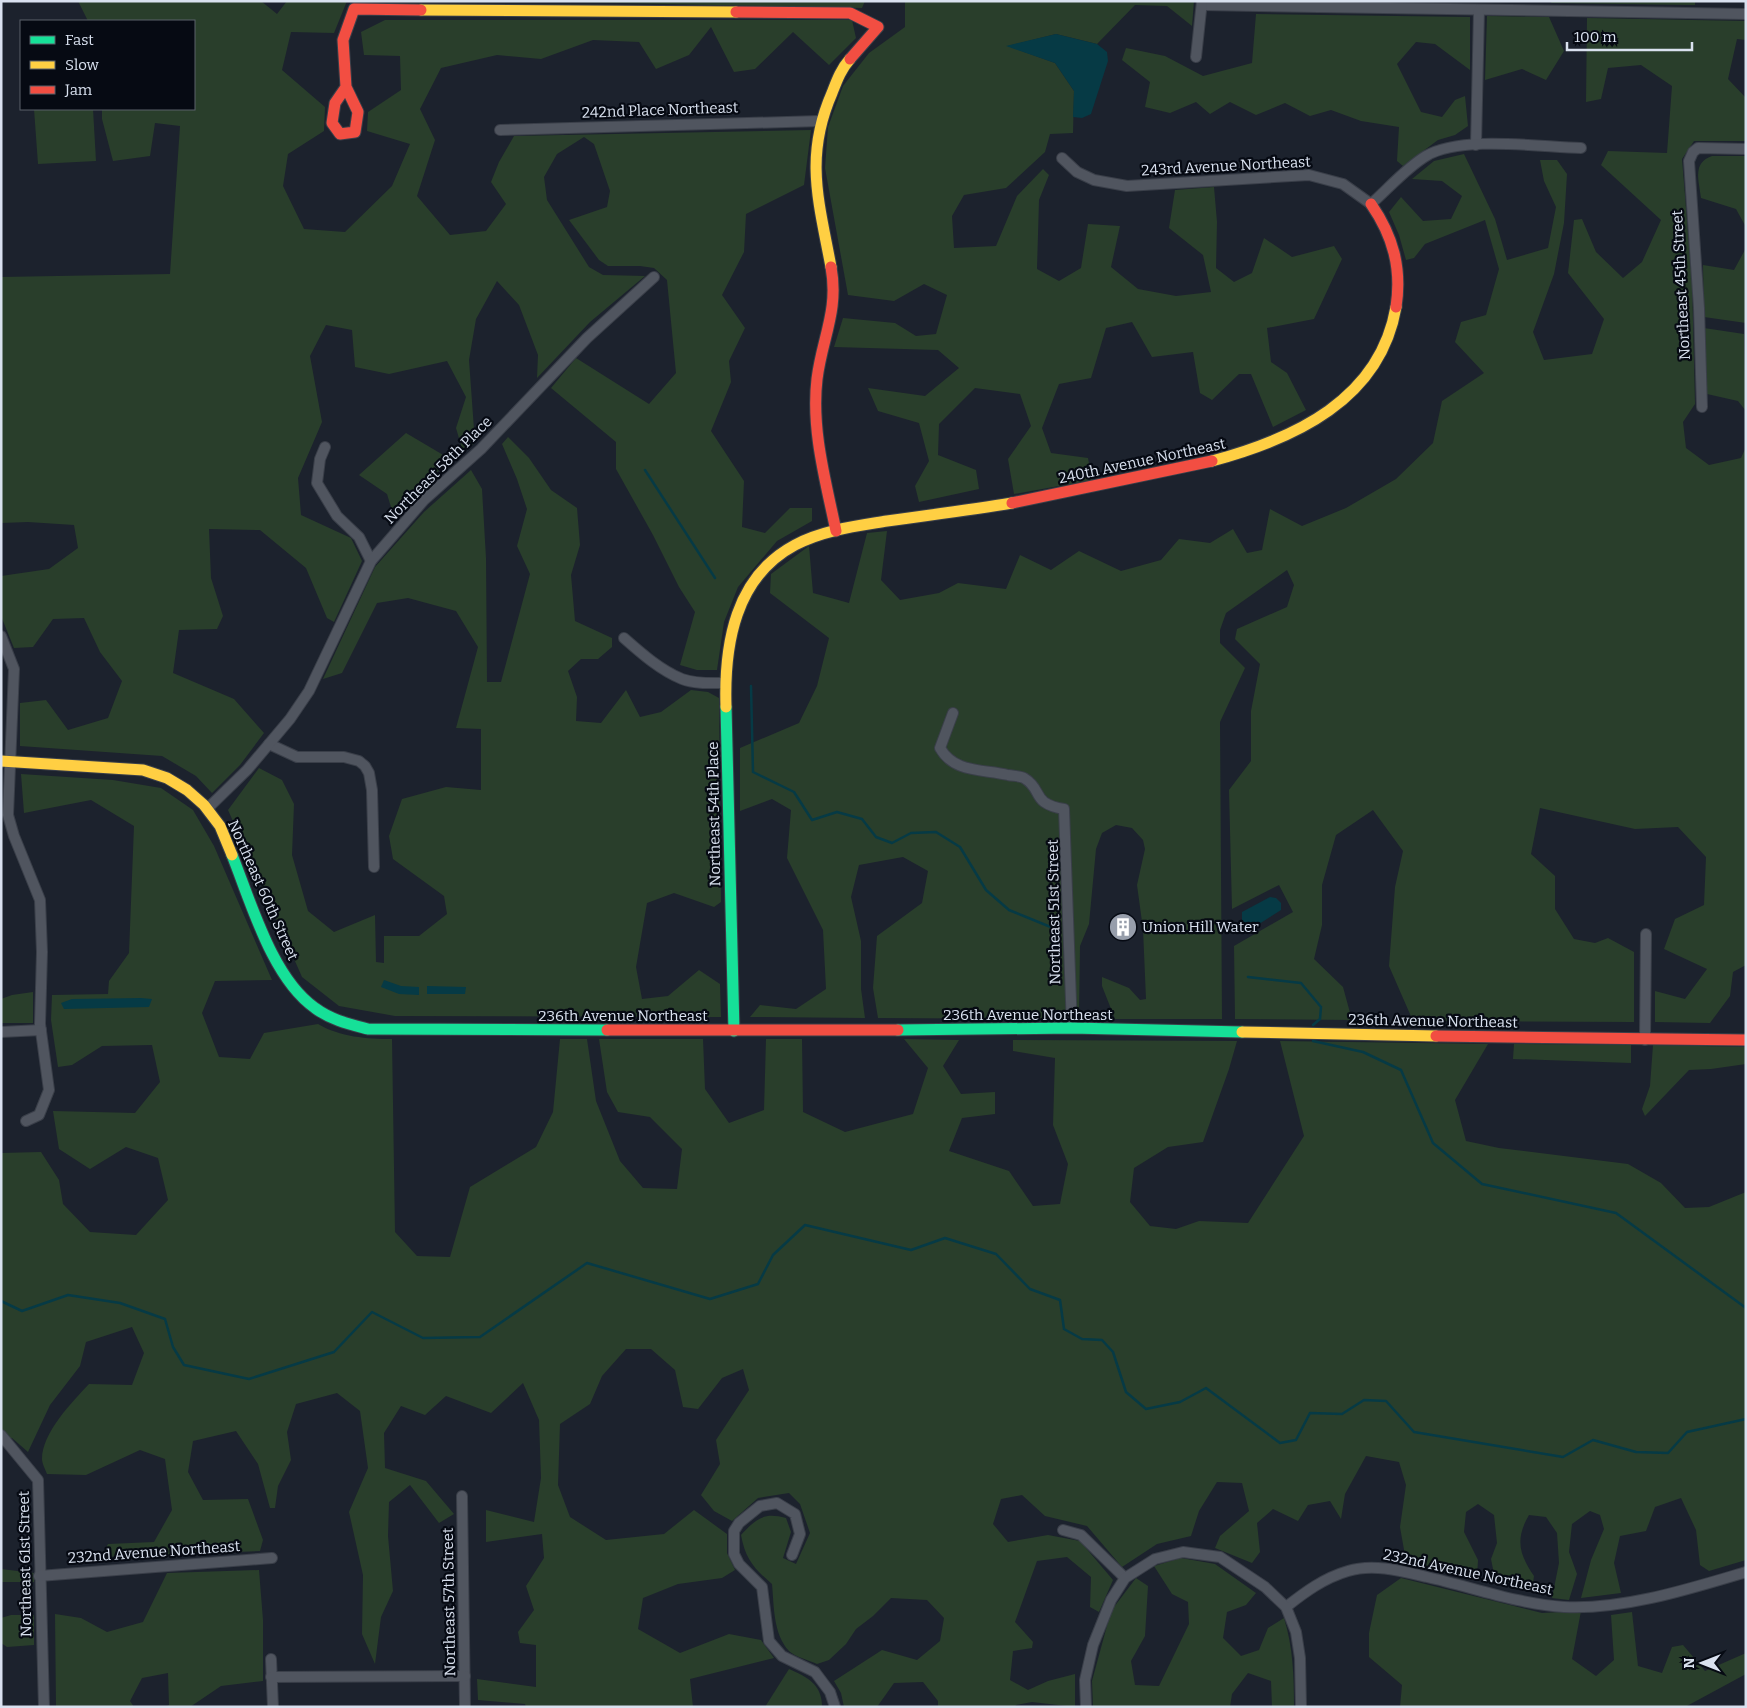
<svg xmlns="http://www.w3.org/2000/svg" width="1747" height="1708" viewBox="0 0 1747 1708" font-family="Bitter,serif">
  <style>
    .green { fill: #293e2b }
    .water { fill: #063a45 }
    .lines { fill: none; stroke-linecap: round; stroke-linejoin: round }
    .stream { stroke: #063a45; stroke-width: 2.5 }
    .street-casing { stroke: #3a3f49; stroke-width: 12 }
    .fast-casing { stroke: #3a3f49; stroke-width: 13 }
    .slow-casing { stroke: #3a3f49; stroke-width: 13 }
    .jam-casing { stroke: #3a3f49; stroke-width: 13 }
    .street { stroke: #50555f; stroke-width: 10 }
    .fast { stroke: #16e098; stroke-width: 11 }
    .slow { stroke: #ffcf43; stroke-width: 11 }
    .jam { stroke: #f24e42; stroke-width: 11 }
    .labels { text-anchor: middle; stroke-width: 4.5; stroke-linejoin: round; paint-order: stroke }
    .street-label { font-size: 15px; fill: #d9e1ef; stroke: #060a13 }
    .poi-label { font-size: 15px; fill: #d9e1ef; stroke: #060a13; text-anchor: start }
  </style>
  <rect width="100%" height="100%" fill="#1c222d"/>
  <g class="green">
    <polygon points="78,1 261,1 277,14 287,1 347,1 334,33 291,32 282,70 325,107 324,131 288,154 283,186 304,229 345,232 392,186 410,144 367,131 368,112 401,90 400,56 364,55 361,32 385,20 852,20 856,38 829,65 793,32 755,69 734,72 711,27 689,55 656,69 639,42 593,40 541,59 497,55 441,68 420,109 435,140 417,196 450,235 486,231 506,204 491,182 499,162 514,136 811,130 804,185 746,214 744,252 722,295 745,328 729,361 731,382 711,431 744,481 742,527 765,533 790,508 812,508 812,521 777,541 738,587 724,622 717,670 697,670 680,665 695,612 679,587 653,535 616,469 616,442 551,388 576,358 649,404 676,373 667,280 654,268 640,266 608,266 599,260 569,220 607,207 610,191 594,144 584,137 557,154 544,177 547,200 589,267 603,275 645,276 590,322 537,378 538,355 519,305 497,281 476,319 469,360 475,443 463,452 456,428 466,397 447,361 389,374 355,367 352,330 326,325 310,356 322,422 298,478 301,515 351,538 362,561 334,622 327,618 306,568 260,530 209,529 211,578 223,616 217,629 179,630 173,673 234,699 264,733 240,765 212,793 196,776 162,756 20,746 20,703 46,700 68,730 108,718 122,681 100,652 84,618 53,619 33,647 14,648 1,616 1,576 49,569 78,548 74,525 28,522 1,523 1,277 170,274 180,126 155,123 150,156 113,161 102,119 102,109 194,109 194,21 88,21"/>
    <polygon points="522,1 865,1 862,8"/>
    <polygon points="905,1 1194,1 1192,26 1167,6 1135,5 1097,44 1056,34 1008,46 1055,63 1074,91 1073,133 1050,134 1045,152 1006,188 964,195 952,216 954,248 996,246 1017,196 1043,169 1049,175 1039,200 1037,269 1059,281 1081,268 1088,224 1120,226 1111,267 1138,289 1176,296 1211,292 1203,255 1169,228 1175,190 1214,187 1217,222 1216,268 1234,282 1252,273 1264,238 1292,257 1334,246 1342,259 1314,319 1267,328 1271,362 1287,373 1306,410 1273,427 1251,374 1239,374 1212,400 1200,393 1193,352 1152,357 1132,322 1106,328 1091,378 1059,384 1042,428 1051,453 1088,458 1092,480 1014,494 1008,459 1031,426 1020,394 975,388 939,424 938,455 976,470 979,489 919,502 915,486 929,461 919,423 878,411 868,388 925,396 959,368 938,350 834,347 843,318 895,323 916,336 936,334 947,295 924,284 894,301 848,295 825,168 828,127 843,86 869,53 905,27"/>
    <polygon points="1552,1 1695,1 1695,5 1551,3"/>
    <polygon points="1256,14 1470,17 1470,70 1435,44 1416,42 1397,64 1421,112 1442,117 1455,100 1465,96 1468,126 1455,135 1438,140 1403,166 1397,161 1399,127 1361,121 1331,110 1310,116 1285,103 1256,115 1230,102 1210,114 1196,102 1170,113 1145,107 1150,82 1122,60 1126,48 1165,56 1203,76 1252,63"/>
    <polygon points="1487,16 1549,17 1564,51 1546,80 1522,69 1485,80"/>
    <polygon points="1587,18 1746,21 1746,40 1737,39 1728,79 1746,98 1746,141 1694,141 1682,159 1692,281 1695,404 1683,422 1686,448 1709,465 1741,458 1746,447 1746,965 1733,972 1730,996 1710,1023 1655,1022 1655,991 1685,999 1707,969 1664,949 1675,919 1704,905 1706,857 1678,827 1635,829 1540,808 1531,854 1555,876 1555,909 1574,939 1595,943 1608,938 1634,952 1634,1022 1413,1021 1389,966 1395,887 1403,851 1373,810 1336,835 1322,885 1322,925 1314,959 1343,987 1352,1020 1235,1019 1234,946 1293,912 1279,885 1232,909 1229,790 1251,761 1251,711 1260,664 1235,639 1237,629 1287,607 1294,585 1287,570 1226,613 1220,630 1220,643 1245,668 1220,722 1222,1019 1115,1019 1102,986 1102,977 1129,988 1140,1000 1146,999 1143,929 1137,885 1145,849 1143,840 1132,828 1116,825 1102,833 1096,849 1089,924 1080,946 1079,1019 878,1018 873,988 877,936 922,903 928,871 903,857 859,865 851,897 861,941 861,989 865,1018 750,1017 760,1005 796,1009 826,989 823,930 787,858 791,810 772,799 740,811 740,748 799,723 817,686 829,638 770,593 771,574 809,546 813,593 849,603 867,533 887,531 881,580 900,600 939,593 958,583 1006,589 1020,555 1051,570 1079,551 1121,571 1161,560 1179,539 1210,543 1233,529 1247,553 1262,550 1270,509 1302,526 1346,508 1396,479 1433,443 1442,401 1484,373 1455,342 1461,322 1486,315 1499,269 1485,220 1425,244 1414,258 1406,260 1399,235 1389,212 1401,197 1423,221 1451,219 1462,196 1442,181 1412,179 1434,161 1464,154 1495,219 1507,260 1548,248 1556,207 1544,181 1540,160 1557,160 1567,174 1564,223 1554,274 1533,332 1544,360 1592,354 1604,319 1568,273 1574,220 1582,219 1596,252 1623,278 1642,262 1661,220 1601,165 1608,151 1667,153 1672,86 1641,65 1608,68 1601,99 1586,102"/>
    <polygon points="34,109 93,109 96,161 38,164"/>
    <path d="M1712 156H1746V227L1736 209 1701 198C1699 180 1692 163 1712 156Z"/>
    <polygon points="1746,248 1746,323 1704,317 1703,265 1734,270"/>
    <polygon points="1704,328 1744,334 1746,411 1738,401 1707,394"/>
    <polygon points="406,433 450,459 394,517 387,494 359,475"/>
    <polygon points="508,437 529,458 551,490 577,508 580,545 571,575 575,621 612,638 612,647 598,659 581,659 568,671 577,697 576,721 601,723 626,690 640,717 661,712 691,690 708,692 719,698 721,902 714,907 674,893 647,903 636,967 642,999 668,996 699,970 720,984 721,1017 395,1016 339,1006 302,977 228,810 259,768 282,780 294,804 292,855 308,911 334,932 375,915 376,962 384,963 384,936 419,936 447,914 444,896 393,859 389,836 402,799 446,787 481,790 481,729 456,728 478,647 456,611 408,598 377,603 342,673 323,679 375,567 424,512 471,470 482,489 486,558 487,682 501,682 530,574 517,546 527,509 517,479 502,444"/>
    <path d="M21 774 113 780 161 788 193 810 214 846 272 980 215 981 202 1013 219 1057 250 1059 264 1033 318 1024C340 1037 367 1039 392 1039L395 1232 417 1256 450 1257 470 1187 536 1147 553 1112 560 1039H587L596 1101 620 1161 643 1188 677 1189 682 1149 650 1117 618 1112 607 1092 599 1039H703L705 1089 729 1123 764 1110 766 1039H802L803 1112 845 1132 913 1114 928 1068 904 1039 959 1040 943 1066 961 1094 995 1092V1114L962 1118 949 1151 1009 1171 1033 1206 1060 1204 1068 1164 1053 1125 1055 1058 1013 1051V1040L1237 1041 1229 1069 1203 1142 1168 1147 1134 1168 1130 1202 1150 1226 1176 1229 1199 1221 1248 1223 1304 1136 1280 1041 1488 1044 1455 1100 1466 1141 1499 1148 1628 1164 1661 1183 1685 1208 1709 1207 1746 1192V1560L1709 1571 1700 1565 1696 1530 1681 1498 1655 1507 1646 1531 1620 1536 1614 1563 1621 1593 1581 1598 1591 1560 1604 1529 1600 1515 1590 1511 1572 1524 1569 1552 1577 1574 1569 1600 1552 1598 1559 1563 1557 1533 1546 1517 1529 1515C1515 1539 1519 1554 1534 1576L1532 1589 1495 1579 1491 1559 1497 1543 1494 1515 1478 1504 1466 1512 1464 1532 1478 1560 1477 1577 1406 1561 1400 1527 1406 1485 1399 1462 1366 1456 1345 1494 1341 1519 1330 1501 1308 1505 1298 1521 1273 1509 1257 1523 1260 1552 1252 1563 1215 1548 1220 1536 1249 1511 1242 1483 1217 1482 1199 1511 1191 1536 1157 1544 1122 1567 1087 1526 1045 1516 1022 1495 1001 1499 993 1524 1008 1542 1048 1535 1080 1541 1113 1580 1099 1612 1090 1607 1091 1577 1067 1557 1037 1561 1015 1622 1033 1642 1032 1648 1013 1651 1010 1680 1028 1690 1048 1681 1075 1674V1707L1032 1702 1016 1705 1015 1707H938V1701L923 1682 894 1683 877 1707H844L841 1693 834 1681 882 1650 917 1660 940 1641 944 1618 927 1600 891 1598 873 1616 856 1629 846 1644 829 1660 817 1664C809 1660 795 1657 789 1651 773 1634 774 1605 772 1584 754 1569 745 1558 741 1535 756 1519 763 1512 786 1518L791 1532 783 1558 796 1564 810 1533 800 1504 789 1493 758 1498 732 1521 714 1511 701 1495 720 1464 716 1440 749 1390 743 1369 722 1378 698 1409 683 1407 675 1370 651 1349H626L602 1376 590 1404 560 1424 558 1485 570 1517 606 1540 664 1534 694 1510 727 1534V1553L735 1570 722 1578 678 1584 643 1598 638 1629 680 1653 729 1634 761 1640 774 1658 690 1679 693 1707H526L525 1704 478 1700 477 1679 536 1687V1645L520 1643 518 1632 534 1610 526 1586 544 1558 542 1534 486 1542V1510L534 1522 541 1478 539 1420 523 1383 491 1413 446 1396 425 1415 401 1406 384 1433 385 1468 426 1481 454 1514 439 1523 410 1485 389 1502 388 1536 393 1591 381 1617 375 1664 362 1634 363 1575 349 1512 368 1468 360 1411 337 1393 296 1404 287 1432 291 1460 278 1486 275 1508H270L258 1464 236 1431 193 1441 188 1472 203 1500 248 1499 263 1540 260 1551 101 1557 108 1544 154 1542 172 1510 165 1459 140 1450 86 1475 47 1474C45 1469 42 1463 42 1459 42 1433 72 1402 89 1384L132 1385 144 1353 132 1327 86 1342 80 1366 50 1405 28 1452 12 1438H1V1153L41 1152 59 1180 63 1204 90 1232 136 1235 168 1200 158 1158 126 1147 90 1169 59 1149 53 1111 135 1113 160 1082 152 1045 102 1046 72 1065 58 1067 51 1020 52 995 108 994 109 981 129 953 134 826 91 800 24 813Z"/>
    <polygon points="33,992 33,1023 1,1023 1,999 12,995"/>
    <polygon points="1514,1044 1631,1045 1631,1063 1513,1059"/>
    <polygon points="1653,1045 1746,1047 1746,1064 1711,1069 1689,1070 1645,1116 1642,1109 1650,1086"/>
    <path d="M1181 1558 1215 1564 1256 1593 1246 1605 1227 1612 1223 1638 1241 1656 1259 1650 1268 1628 1284 1618C1293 1647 1294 1676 1294 1707H1272L1271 1681 1248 1673 1232 1694 1230 1707H1093L1092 1681 1111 1611 1136 1578 1148 1586 1145 1636 1131 1661 1135 1685 1159 1686 1189 1624 1188 1602 1172 1594 1154 1566Z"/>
    <polygon points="1,1569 34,1573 34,1582 1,1582"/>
    <polygon points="259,1570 263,1620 263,1681 221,1686 190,1707 165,1707 169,1705 168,1673 142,1678 130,1701 134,1707 56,1707 55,1614 81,1618 107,1632 143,1622 167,1573"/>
    <polygon points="1401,1578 1542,1613 1581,1611 1572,1659 1596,1676 1614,1660 1611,1615 1632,1612 1638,1666 1662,1673 1672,1647 1683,1645 1705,1671 1746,1653 1746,1674 1685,1707 1400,1707 1402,1685 1369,1657 1369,1633 1377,1595"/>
    <polygon points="11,1615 34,1615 34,1645 7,1647 1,1643 1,1618"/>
    <path d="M789 1669C807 1677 822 1684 822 1707H765Z"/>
  </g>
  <g class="water">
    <polygon points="1056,34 1097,44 1107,52 1108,61 1091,114 1082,118 1073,117 1074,91 1055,63 1006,46"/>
    <polygon points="1270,897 1276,898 1281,903 1281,910 1248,931 1242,927 1242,912"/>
    <polygon points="384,980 401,986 419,987 419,995 399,994 381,987"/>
    <polygon points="427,986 466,987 465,994 427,994"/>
    <polygon points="141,998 152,999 149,1007 64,1009 61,1003 72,999"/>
  </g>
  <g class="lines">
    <g class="stream">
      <polyline points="645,470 715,578"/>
      <polyline points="751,686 753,772 794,792 812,820 837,812 862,819 876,837 892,843 911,833 936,832 960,847 986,890 1009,910 1058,930"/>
      <polyline points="1248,977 1301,983 1321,1007 1320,1019 1313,1025"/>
      <polyline points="1313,1041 1363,1052 1401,1070 1433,1143 1482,1184 1616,1213 1746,1308"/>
      <polyline points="1,1301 22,1311 68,1295 120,1303 165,1319 173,1347 184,1365 249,1379 334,1352 372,1312 423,1338 480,1337 587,1263 710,1299 758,1284 773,1255 805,1225 911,1250 945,1238 996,1254 1030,1289 1060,1300 1064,1329 1082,1339 1102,1340 1113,1352 1126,1392 1146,1409 1180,1402 1206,1388 1280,1443 1296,1440 1310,1413 1342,1414 1364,1400 1386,1401 1414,1432 1563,1457 1593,1440 1636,1452 1668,1453 1687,1432 1746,1419"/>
    </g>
    <defs>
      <g id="street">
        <polyline points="1202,5 1746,14"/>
        <polyline points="1196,57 1202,1"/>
        <polyline points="500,130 820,121"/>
        <polyline points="1476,145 1479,10"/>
        <path d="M1062 158 1077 172 1094 180 1127 186 1309 175 1343 184 1371 204C1388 189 1406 168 1426 156 1461 135 1540 147 1581 148"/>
        <polyline points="1702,407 1699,308 1689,161 1693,152 1698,148 1746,149"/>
        <polyline points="325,447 320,459 317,483 337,516 359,537 371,561"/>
        <polyline points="1,636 14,669 8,815 14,836 40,900 42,952 40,1024 49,1090 39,1115 26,1121"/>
        <path d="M624 638C641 653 660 670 682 679 695 684 711 683 725 683"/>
        <path d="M953 713 940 748C954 773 982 769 1008 775 1013 776 1020 776 1024 778 1044 790 1030 803 1064 809L1072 1028"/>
        <polyline points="269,744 297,757 344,757 359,761 365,766 369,773 372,790 374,867"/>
        <polyline points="208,808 247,770 290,719 309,691 371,561 424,500 481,449 587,338 654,277"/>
        <polyline points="1,1032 41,1030"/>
        <polyline points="1645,1040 1646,934"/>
        <polyline points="1,1435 38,1480 44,1707"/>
        <polyline points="462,1496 465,1707"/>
        <polyline points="1063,1530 1081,1535 1125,1578"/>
        <polyline points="792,1555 800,1534 795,1514 777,1503 760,1506 739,1523 734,1531 734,1554 739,1564 762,1587 769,1641 782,1656 815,1672 830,1692 835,1707"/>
        <polyline points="39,1576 272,1558"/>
        <path d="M1286 1607C1305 1592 1324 1578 1348 1571 1373 1563 1402 1571 1427 1577 1472 1587 1517 1604 1564 1607 1623 1610 1689 1589 1746 1572"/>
        <polyline points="271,1659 273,1707"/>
        <polyline points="271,1677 465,1676"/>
        <polyline points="1086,1707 1085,1680 1093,1645 1111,1600 1125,1578 1155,1559 1183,1552 1220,1557 1265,1587 1286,1607 1296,1632 1300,1658 1301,1707"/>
      </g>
      <g id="fast">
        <polyline points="726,707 734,1031"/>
        <path d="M232 855C251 902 272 978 315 1008 331 1020 349 1024 368 1029L607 1030"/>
        <polyline points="898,1030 1072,1028 1242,1032"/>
      </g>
      <g id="slow">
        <polyline points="421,10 736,12"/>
        <path d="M831 267C819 202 804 157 832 93 837 80 841 69 850 59"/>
        <path d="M1212 461C1294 439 1380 400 1396 307"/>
        <path d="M726 707C724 644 735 577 795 545 823 530 857 526 887 521 929 515 971 510 1012 503"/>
        <polyline points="1,761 143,770 167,778 187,790 204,805 220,826 232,855"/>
        <polyline points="1242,1032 1436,1036"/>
      </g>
      <g id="jam">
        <polyline points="736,12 850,13 878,27 850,59"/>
        <polyline points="346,87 358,112 355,132 340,134 332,123 335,103 346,87 343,40 354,9 421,10"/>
        <path d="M1371 204C1393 236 1402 268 1396 307"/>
        <path d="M831 267C839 311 822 338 817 379 811 430 826 482 836 531"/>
        <polyline points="1012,503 1212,461"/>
        <polyline points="607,1030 898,1030"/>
        <polyline points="1436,1036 1746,1040"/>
      </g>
    </defs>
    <use href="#street" class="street-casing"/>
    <use href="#fast" class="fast-casing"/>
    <use href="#slow" class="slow-casing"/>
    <use href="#jam" class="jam-casing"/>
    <use href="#street" class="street"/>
    <use href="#fast" class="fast"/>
    <use href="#slow" class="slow"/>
    <use href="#jam" class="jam"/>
  </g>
  <defs>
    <symbol id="building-disc" viewBox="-11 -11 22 22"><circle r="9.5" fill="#979eab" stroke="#060a13"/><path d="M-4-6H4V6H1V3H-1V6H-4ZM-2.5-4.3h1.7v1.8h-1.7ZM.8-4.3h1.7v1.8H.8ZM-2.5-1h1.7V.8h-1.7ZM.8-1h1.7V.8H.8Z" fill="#fff"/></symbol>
  </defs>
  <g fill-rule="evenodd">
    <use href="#building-disc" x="1107" y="911" width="32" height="32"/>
  </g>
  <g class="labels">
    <g class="street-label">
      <text transform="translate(660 110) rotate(-2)" y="5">242nd Place Northeast</text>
      <text transform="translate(1226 166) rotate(-3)" y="5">243rd Avenue Northeast</text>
      <text transform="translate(1681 285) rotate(-93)" y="5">Northeast 45th Street</text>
      <text transform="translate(1142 461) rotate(-12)" y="5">240th Avenue Northeast</text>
      <text transform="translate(438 470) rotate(-45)" y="5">Northeast 58th Place</text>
      <text transform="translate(714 814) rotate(-91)" y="5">Northeast 54th Place</text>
      <text transform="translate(263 890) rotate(66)" y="5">Northeast 60th Street</text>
      <text transform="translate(1054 912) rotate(-91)" y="5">Northeast 51st Street</text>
      <text x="1028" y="1020">236th Avenue Northeast</text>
      <text x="623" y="1021">236th Avenue Northeast</text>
      <text transform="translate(1433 1021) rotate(1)" y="5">236th Avenue Northeast</text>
      <text transform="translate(154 1552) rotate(-4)" y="5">232nd Avenue Northeast</text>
      <text transform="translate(25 1564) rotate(-91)" y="5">Northeast 61st Street</text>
      <text transform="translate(1468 1572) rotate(12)" y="5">232nd Avenue Northeast</text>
      <text transform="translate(449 1602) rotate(-91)" y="5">Northeast 57th Street</text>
    </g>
    <g class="poi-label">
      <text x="1142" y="932">Union Hill Water</text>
    </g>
  </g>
  <rect width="1747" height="1708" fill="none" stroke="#d9e1ef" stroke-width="5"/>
  <rect x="20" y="20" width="175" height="90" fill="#060a13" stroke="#5a606b"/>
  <rect x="30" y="36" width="25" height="8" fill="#16e098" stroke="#5a606b"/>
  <text x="65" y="45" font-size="15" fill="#d9e1ef">Fast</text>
  <rect x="30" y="61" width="25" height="8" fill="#ffcf43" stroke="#5a606b"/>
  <text x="65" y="70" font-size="15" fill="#d9e1ef">Slow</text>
  <rect x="30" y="86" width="25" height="8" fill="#f24e42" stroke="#5a606b"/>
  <text x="65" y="95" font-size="15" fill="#d9e1ef">Jam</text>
  <g transform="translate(1702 1663) rotate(270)" stroke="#060a13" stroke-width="4" paint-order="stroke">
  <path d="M0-4L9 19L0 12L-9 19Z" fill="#d9e1ef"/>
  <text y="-8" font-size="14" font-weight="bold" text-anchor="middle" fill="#d9e1ef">N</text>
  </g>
  <path d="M1567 42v8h125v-8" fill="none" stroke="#d9e1ef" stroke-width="2.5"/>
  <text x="1574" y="42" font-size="15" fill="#d9e1ef" stroke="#060a13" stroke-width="4" paint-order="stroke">100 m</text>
</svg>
